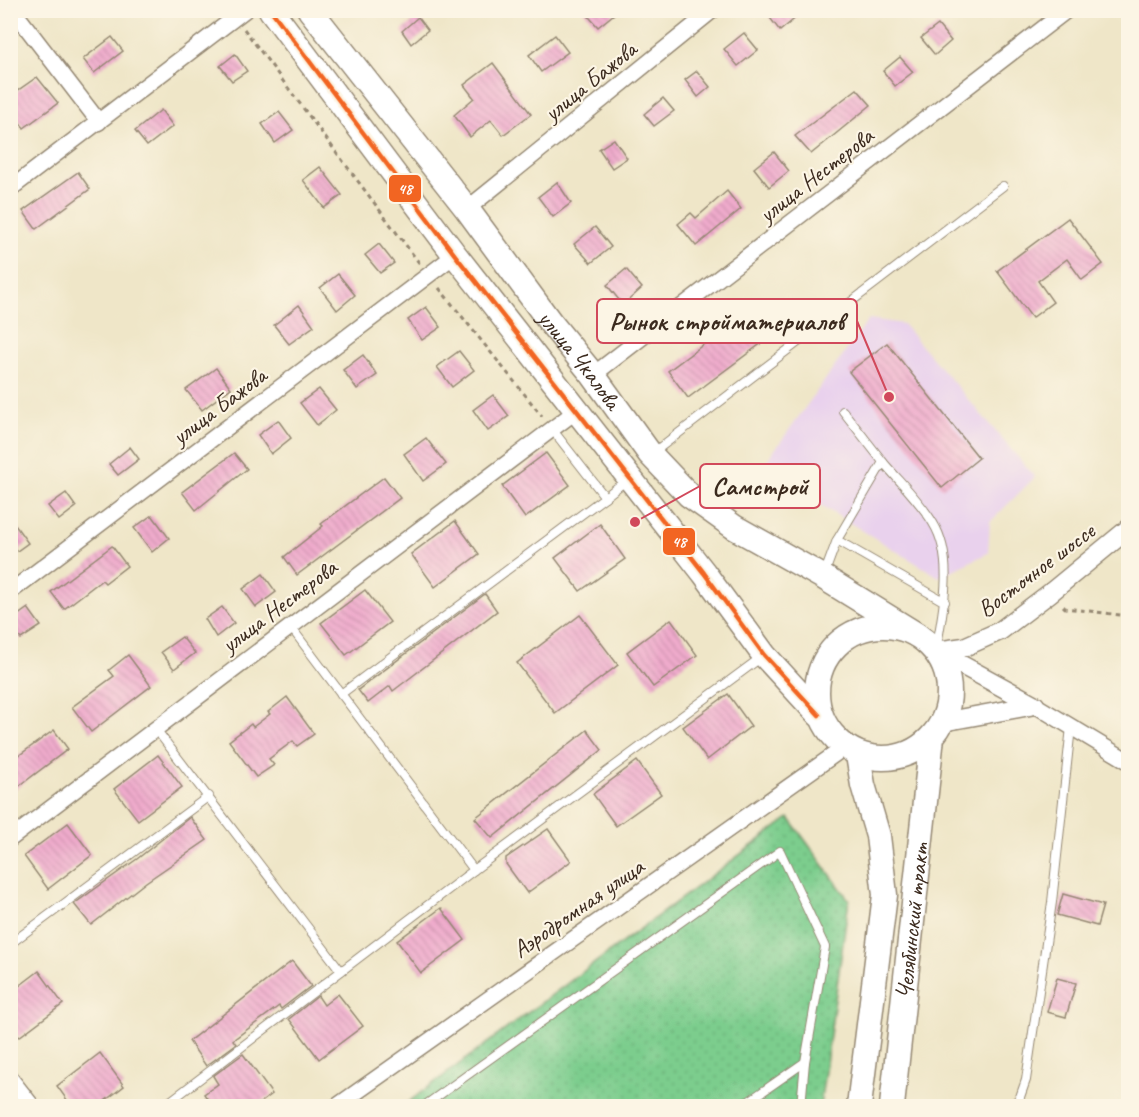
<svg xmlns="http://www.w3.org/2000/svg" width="1139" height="1117" viewBox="0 0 1139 1117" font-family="Caveat,sans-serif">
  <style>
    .built { fill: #e9d1ed }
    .garden { fill: url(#garden-dots); stroke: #5c7c56; stroke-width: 1.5 }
    .building { fill: url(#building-back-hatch) }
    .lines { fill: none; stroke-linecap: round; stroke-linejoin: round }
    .service-casing { stroke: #958873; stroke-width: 10 }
    .minor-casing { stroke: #958873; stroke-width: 18 }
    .tertiary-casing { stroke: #958873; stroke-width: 21 }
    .primary-casing { stroke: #958873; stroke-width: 27 }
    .path { stroke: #958873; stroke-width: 3; stroke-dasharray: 4.5 4.5; stroke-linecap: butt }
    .service { stroke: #fff; stroke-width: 8 }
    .minor { stroke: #fff; stroke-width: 15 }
    .tertiary { stroke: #fff; stroke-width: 18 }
    .primary { stroke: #fff; stroke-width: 24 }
    .bus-1-casing { stroke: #fcf5e5; stroke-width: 9 }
    .bus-1 { stroke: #f26522; stroke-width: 4.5 }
    .labels { text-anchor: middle; stroke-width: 4.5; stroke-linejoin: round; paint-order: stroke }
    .street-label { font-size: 24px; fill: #3b2a1e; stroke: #fcf5e5 }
    .leader { fill: none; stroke: #d1495b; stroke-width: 2 }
    .callout-dot { fill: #d1495b; stroke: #fcf5e5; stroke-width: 2 }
    .callout { fill: #fcf5e5; stroke: #d1495b; stroke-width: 2 }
    .callout-label { font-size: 26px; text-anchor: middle; font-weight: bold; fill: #3b2a1e }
    .line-badge { stroke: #fcf5e5; stroke-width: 2 }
    .badge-label { font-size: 16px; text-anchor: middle; font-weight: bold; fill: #fff }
  </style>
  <defs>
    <pattern id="garden-dots" width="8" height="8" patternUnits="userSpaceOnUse" patternTransform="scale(1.5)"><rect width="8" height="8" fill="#7ccd8d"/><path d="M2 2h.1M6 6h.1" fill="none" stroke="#6cb079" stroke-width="1.8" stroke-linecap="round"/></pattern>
    <pattern id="building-back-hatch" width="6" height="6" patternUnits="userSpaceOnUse" patternTransform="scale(1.5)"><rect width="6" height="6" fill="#efabcc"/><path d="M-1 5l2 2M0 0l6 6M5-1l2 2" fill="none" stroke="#ce93af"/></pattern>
  </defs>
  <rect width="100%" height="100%" fill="#fcf5e5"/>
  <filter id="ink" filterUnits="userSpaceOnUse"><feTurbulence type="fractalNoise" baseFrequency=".0167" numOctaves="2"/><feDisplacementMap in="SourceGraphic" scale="12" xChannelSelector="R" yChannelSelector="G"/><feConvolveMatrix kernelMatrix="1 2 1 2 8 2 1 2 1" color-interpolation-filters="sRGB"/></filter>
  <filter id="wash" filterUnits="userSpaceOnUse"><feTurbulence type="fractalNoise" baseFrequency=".008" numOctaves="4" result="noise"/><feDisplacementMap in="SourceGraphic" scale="24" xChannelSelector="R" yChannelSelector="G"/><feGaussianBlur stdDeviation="1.35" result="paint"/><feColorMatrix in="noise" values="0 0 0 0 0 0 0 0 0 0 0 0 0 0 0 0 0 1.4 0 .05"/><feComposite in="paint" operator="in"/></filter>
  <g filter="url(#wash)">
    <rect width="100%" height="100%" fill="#efe6c8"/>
    <polygon class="built" points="869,319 903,324 1035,477 990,522 988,553 939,577 761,469"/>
    <polygon class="garden" points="789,818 849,900 820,1106 403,1106"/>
    <g id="blocks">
      <g class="building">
        <polygon points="583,10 619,10 598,27"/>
        <polygon points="764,10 805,10 780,31"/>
        <polygon points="418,17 428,30 411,44 402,31"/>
        <polygon points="938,25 951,41 935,55 921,38"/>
        <polygon points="744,33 758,50 738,66 724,49"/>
        <polygon points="555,35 568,52 541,72 529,55"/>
        <polygon points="112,37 123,51 94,73 83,59"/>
        <polygon points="235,54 247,71 232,81 220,66"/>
        <polygon points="900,57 913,72 895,86 883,71"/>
        <polygon points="493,63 531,114 503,135 491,120 470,137 454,115 474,98 464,85"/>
        <polygon points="697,71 710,87 698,97 685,80"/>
        <polygon points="37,77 58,103 24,128 10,110 10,96"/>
        <polygon points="857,89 871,105 811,154 795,136"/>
        <polygon points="663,98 674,111 654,126 644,114"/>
        <polygon points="161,110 173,126 147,146 135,131"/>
        <polygon points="279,112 293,130 275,143 262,124"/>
        <polygon points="614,139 627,158 612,168 599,149"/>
        <polygon points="774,152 789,171 769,187 754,168"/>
        <polygon points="320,167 342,195 324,208 303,180"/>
        <polygon points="78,172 90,189 36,229 23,211"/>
        <polygon points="557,182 571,203 553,217 538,197"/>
        <polygon points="727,191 741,209 696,246 678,224 691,213 696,218"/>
        <polygon points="1068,218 1103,264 1082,280 1067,259 1038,281 1053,302 1032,318 997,271"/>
        <polygon points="595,227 611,247 591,263 574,244"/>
        <polygon points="379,244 394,263 380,273 365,255"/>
        <polygon points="626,269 642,288 623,305 607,285"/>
        <polygon points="338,274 355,295 337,310 320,288"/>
        <polygon points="299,305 314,326 289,344 274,325"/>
        <polygon points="426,307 441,327 422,340 408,320"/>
        <polygon points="743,315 763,342 688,398 668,371"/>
        <polygon points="887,343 979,458 942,488 849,372"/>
        <polygon points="459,351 474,370 452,387 437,367"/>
        <polygon points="363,355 377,375 357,389 343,370"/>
        <polygon points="216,368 231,388 202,410 186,390"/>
        <polygon points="319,389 336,410 317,425 300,403"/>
        <polygon points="493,395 509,416 488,431 473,410"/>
        <polygon points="278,420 291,438 271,454 258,435"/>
        <polygon points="426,438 446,464 423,481 404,454"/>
        <polygon points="130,447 139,459 118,475 109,464"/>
        <polygon points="234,453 247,469 196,510 182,492"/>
        <polygon points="546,453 570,485 525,518 502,486"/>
        <polygon points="384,477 400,498 297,575 284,557 323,526 321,524"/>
        <polygon points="66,493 76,507 59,520 48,506"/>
        <polygon points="152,515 169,538 152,552 134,528"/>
        <polygon points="10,518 28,543 17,551 10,544"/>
        <polygon points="455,521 479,554 435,587 411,554"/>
        <polygon points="600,524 625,559 580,591 555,558"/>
        <polygon points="112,546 127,566 105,583 102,580 64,609 51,592"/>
        <polygon points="263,574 276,592 256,607 243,589"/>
        <polygon points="365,590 390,622 346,655 321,623"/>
        <polygon points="485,594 497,611 393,691 390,686 368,703 358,690"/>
        <polygon points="222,607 234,623 216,637 205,619"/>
        <polygon points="28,608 41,626 21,639 10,626 10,621"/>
        <polygon points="580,615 618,665 555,713 517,663"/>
        <polygon points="671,619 697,655 653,687 627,652"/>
        <polygon points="182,637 195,653 174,669 161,652"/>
        <polygon points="128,655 151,686 91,732 72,707 114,676 109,670"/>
        <polygon points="728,694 751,726 707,760 683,727"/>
        <polygon points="287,697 314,734 297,746 293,741 269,759 274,765 256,777 229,741 251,724 253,727 270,714 268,712"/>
        <polygon points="54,730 68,749 10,793 10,762"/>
        <polygon points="587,730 602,750 492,838 475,818"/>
        <polygon points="158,755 182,787 138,820 114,789"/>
        <polygon points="637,761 661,794 616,826 593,794"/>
        <polygon points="190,817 207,840 146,882 91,925 74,904 137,859"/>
        <polygon points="68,823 92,855 48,889 24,856"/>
        <polygon points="548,829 571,861 527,893 506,864 506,858"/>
        <polygon points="1063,894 1103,905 1097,926 1057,915"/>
        <polygon points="441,908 465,940 421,973 397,941"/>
        <polygon points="292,961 311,986 281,1009 279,1006 233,1040 236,1044 206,1066 189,1041"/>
        <polygon points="39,971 63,1004 19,1037 10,1026 10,993"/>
        <polygon points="1057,978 1076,983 1066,1017 1047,1012"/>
        <polygon points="338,994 363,1026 319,1059 289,1019 318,996 324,1005"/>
        <polygon points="100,1053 124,1086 97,1107 72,1107 57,1086"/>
        <polygon points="243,1054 272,1094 255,1107 213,1107 204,1094 218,1084 213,1076"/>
      </g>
    </g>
  </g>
  <g filter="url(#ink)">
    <use href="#blocks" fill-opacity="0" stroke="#958873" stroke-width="1.5"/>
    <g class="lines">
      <defs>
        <g id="service">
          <polyline points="843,411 883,462"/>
          <polyline points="654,452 1003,186"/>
          <polyline points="605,497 628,479"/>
          <polyline points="824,575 837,540"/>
          <polyline points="290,626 474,870"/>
          <path d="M936 650C943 612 955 558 933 523 920 501 900 482 883 462L837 540 945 602"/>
          <polyline points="341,694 605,497 552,429"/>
          <polyline points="155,728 341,971"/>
          <polyline points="10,944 209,796"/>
          <polyline points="164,1106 474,870 763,656"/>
          <polyline points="424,1106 780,851 825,947 805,1062 742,1106"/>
          <polyline points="801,1106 805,1062"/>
          <polyline points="1012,1106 1020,1097 1026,1080 1052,902 1071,727"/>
        </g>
        <g id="minor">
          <polyline points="13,10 99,122"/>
          <polyline points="10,189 245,10"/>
          <polyline points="467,209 713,10"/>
          <polyline points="593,375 1067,10"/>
          <polyline points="10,592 455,255"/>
          <polyline points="1035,705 1128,761"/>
          <polyline points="10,839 576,411"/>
          <polyline points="10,1078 32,1106"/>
          <polyline points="337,1106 845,747"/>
        </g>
        <g id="tertiary">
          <polyline points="936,651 964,647 1000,631 1050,593 1128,529"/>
          <polyline points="936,651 1035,705"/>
          <polyline points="942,722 1035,705"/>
        </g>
        <g id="primary">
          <polyline points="271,10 455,255 704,573 764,655 819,715"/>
          <path id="s1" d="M310 10 467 209 550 322 593 375 650 454 689 495 734 527 823 577 917 635"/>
          <circle cx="883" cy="692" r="66"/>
          <polyline points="858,755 863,785 878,836 885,895 859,1106"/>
          <path id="s2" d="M892 1106 932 737"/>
        </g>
      </defs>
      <use href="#service" class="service-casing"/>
      <use href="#minor" class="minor-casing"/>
      <use href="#tertiary" class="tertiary-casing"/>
      <use href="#primary" class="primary-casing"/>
      <g class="path">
        <polyline points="244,29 420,264"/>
        <polyline points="439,288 542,416"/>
        <polyline points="1063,606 1065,608 1128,616"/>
      </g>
      <use href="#service" class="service"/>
      <use href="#minor" class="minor"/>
      <use href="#tertiary" class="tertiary"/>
      <use href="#primary" class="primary"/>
      <defs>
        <polyline id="bus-1" points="271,10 455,255 704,573 764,655 819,715"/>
      </defs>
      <use href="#bus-1" class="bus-1-casing"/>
      <use href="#bus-1" class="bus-1"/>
    </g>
  </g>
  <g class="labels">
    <g class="street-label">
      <text transform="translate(590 81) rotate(-39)" y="8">улица Бажова</text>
      <text transform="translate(816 175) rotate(-38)" y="8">улица Нестерова</text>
      <text dy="8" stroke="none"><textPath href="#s1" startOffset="442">улица Чкалова</textPath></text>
      <text transform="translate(219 406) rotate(-37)" y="8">улица Бажова</text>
      <text transform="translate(1036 570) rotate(-37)" y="8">Восточное шоссе</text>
      <text transform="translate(279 606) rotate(-37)" y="8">улица Нестерова</text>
      <text transform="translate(578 908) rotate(-35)" y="8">Аэродромная улица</text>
      <text dy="8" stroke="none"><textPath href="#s2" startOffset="186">Челябинский тракт</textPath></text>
    </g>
  </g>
  <path class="leader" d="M889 397L857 321M635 522L700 486"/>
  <g class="callout-dot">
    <circle cx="889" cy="397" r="6"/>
    <circle cx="635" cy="522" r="6"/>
  </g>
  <g class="callout">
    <rect x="597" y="299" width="260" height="44" rx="6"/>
    <rect x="700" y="464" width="120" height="44" rx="6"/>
  </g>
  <g class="callout-label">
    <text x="727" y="330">Рынок стройматериалов</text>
    <text x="760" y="495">Самстрой</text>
  </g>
  <g class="line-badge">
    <rect x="388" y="174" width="34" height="29" rx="6" fill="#f26522"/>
    <rect x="662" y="527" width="34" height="29" rx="6" fill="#f26522"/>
  </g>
  <g class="badge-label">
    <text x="405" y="194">48</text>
    <text x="679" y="547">48</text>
  </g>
  <rect width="1139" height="1117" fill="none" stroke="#fcf5e5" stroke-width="36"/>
</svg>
